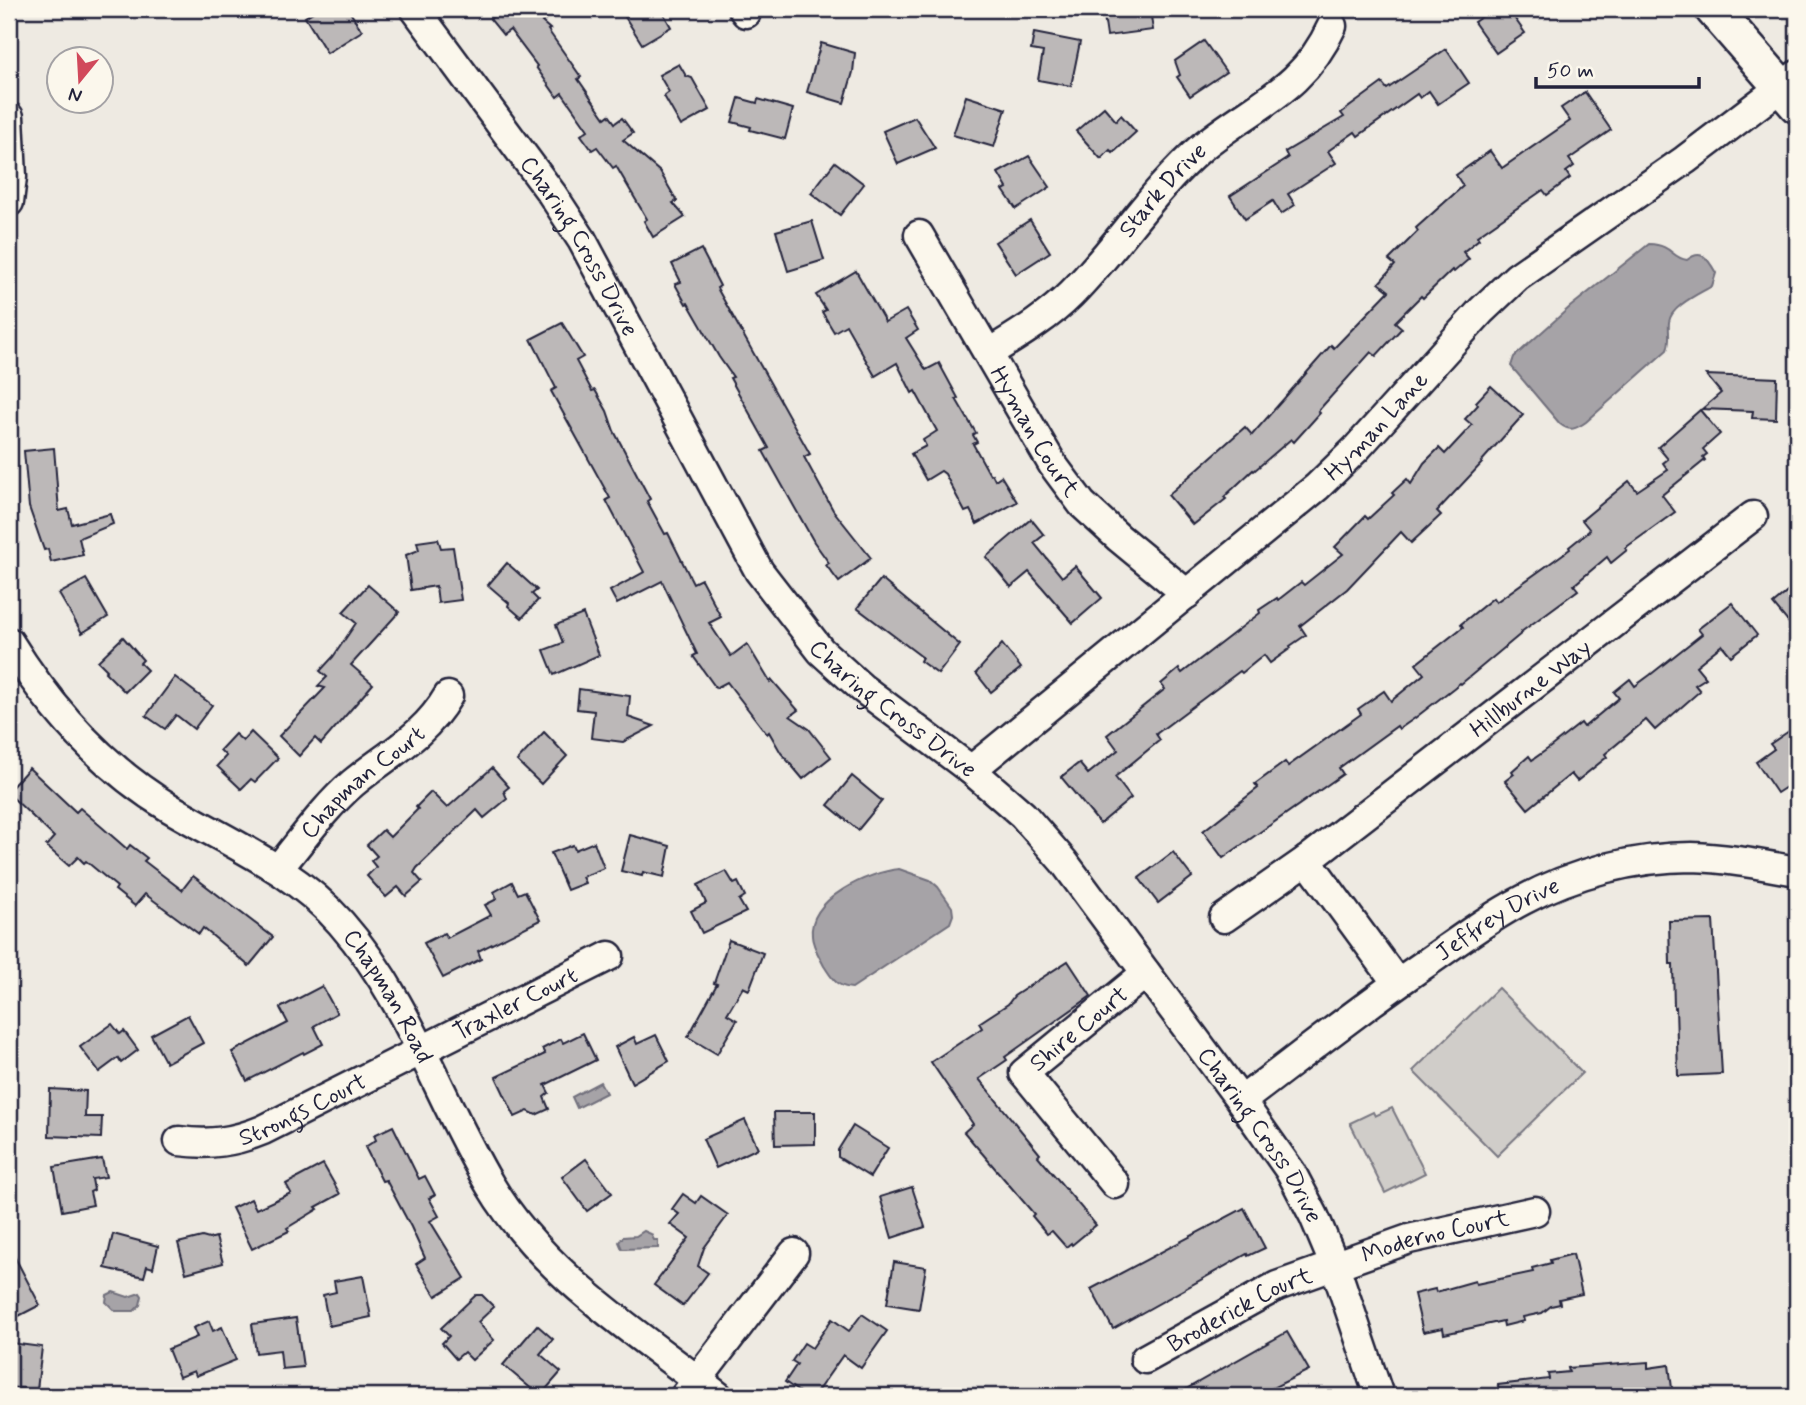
<svg xmlns="http://www.w3.org/2000/svg" width="1806" height="1405" viewBox="0 0 1806 1405" font-family="Mynerve,sans-serif">
  <style>
    .green { fill: #d0cdc9; stroke: #797882; stroke-width: 2 }
    .water { fill: #a6a3a7; stroke: #716f7c; stroke-width: 2 }
    .building { fill: #bcb8b8; stroke: #22223b; stroke-width: 2 }
    .lines { fill: none; stroke-linecap: round; stroke-linejoin: round }
    .minor-casing { stroke: #22223b; stroke-width: 33 }
    .major-casing { stroke: #22223b; stroke-width: 40 }
    .minor { stroke: #fbf7ec; stroke-width: 28 }
    .major { stroke: #fbf7ec; stroke-width: 35 }
    .labels { text-anchor: middle; stroke-width: 5; stroke-linejoin: round; paint-order: stroke }
    .street-label { font-size: 24px; fill: #22223b; stroke: #fbf7ec }
  </style>
  <rect width="100%" height="100%" fill="#eeeae2"/>
  <filter id="ink" filterUnits="userSpaceOnUse"><feTurbulence type="fractalNoise" baseFrequency=".0143" numOctaves="2"/><feDisplacementMap in="SourceGraphic" scale="14" xChannelSelector="R" yChannelSelector="G"/><feConvolveMatrix kernelMatrix="1 2 1 2 8 2 1 2 1" color-interpolation-filters="sRGB"/></filter>
  <g filter="url(#ink)">
    <g class="green">
      <polygon points="1498,988 1582,1073 1497,1156 1413,1071"/>
      <polygon points="1392,1108 1425,1173 1385,1193 1350,1123 1373,1112 1375,1116"/>
    </g>
    <g class="water">
      <path d="M1649 244C1673 245 1670 257 1687 260 1702 248 1708 259 1716 273L1712 286C1699 294 1671 306 1669 322 1668 332 1671 340 1667 350L1586 422C1576 429 1570 432 1560 424L1511 366 1514 357 1570 307Z"/>
      <path d="M899 869 930 880 938 887 952 907 953 915 950 923 852 988C836 987 832 978 824 966 820 958 812 945 812 936 808 898 870 872 899 869Z"/>
      <polygon points="600,1082 606,1093 577,1108 572,1097"/>
      <polygon points="644,1231 651,1234 654,1240 658,1240 658,1248 622,1249 619,1242 623,1237 636,1236"/>
      <polygon points="113,1292 128,1297 140,1293 142,1296 140,1305 134,1311 115,1311 106,1302 107,1295"/>
    </g>
    <g class="building">
      <polygon points="318,9 348,9 362,31 327,53 305,17"/>
      <polygon points="503,9 559,9 542,22 550,29 548,30 581,77 578,79 605,118 609,115 615,123 622,118 633,133 623,140 660,172 677,201 673,203 685,217 653,237 644,221 647,219 616,166 613,168 597,147 592,150 581,135 588,130 562,93 557,97 536,67 537,66 510,30 503,35 490,19"/>
      <polygon points="620,9 661,9 671,27 642,44"/>
      <polygon points="1103,9 1150,9 1153,30 1107,36"/>
      <polygon points="1493,9 1508,9 1525,33 1496,53 1474,22"/>
      <polygon points="1034,33 1080,42 1071,86 1038,80 1043,52 1031,50"/>
      <polygon points="1204,41 1226,72 1190,96 1177,77 1180,75 1175,61"/>
      <polygon points="821,43 855,53 853,72 844,103 807,92"/>
      <polygon points="1446,49 1469,83 1438,104 1429,91 1420,98 1417,94 1358,136 1355,132 1328,151 1336,163 1288,194 1295,205 1281,214 1273,201 1245,219 1230,196 1288,158 1285,152 1344,117 1341,113 1382,83 1387,89"/>
      <polygon points="679,64 686,76 692,78 710,110 681,126 664,96 669,92 659,75"/>
      <polygon points="1585,92 1611,130 1569,159 1574,166 1566,172 1570,178 1547,195 1543,190 1477,236 1479,239 1463,252 1469,259 1454,272 1452,270 1423,298 1421,296 1395,322 1402,328 1376,356 1371,352 1318,411 1320,413 1294,442 1291,439 1254,471 1253,470 1224,497 1226,499 1193,525 1168,495 1245,427 1252,435 1331,345 1334,348 1389,291 1379,283 1395,265 1389,260 1418,231 1416,228 1463,186 1456,175 1490,151 1502,168 1570,121 1561,108"/>
      <polygon points="966,96 1006,109 994,147 953,135"/>
      <polygon points="739,98 757,103 758,99 793,109 785,139 750,130 751,127 732,122"/>
      <polygon points="1104,107 1116,121 1121,115 1136,132 1113,153 1110,150 1101,159 1076,131"/>
      <polygon points="915,117 935,148 898,164 883,131"/>
      <polygon points="1029,156 1050,187 1016,209 1003,190 1007,188 998,173"/>
      <polygon points="835,162 864,184 840,215 811,193"/>
      <polygon points="1030,220 1050,252 1016,274 995,242"/>
      <polygon points="812,221 824,260 788,271 776,231"/>
      <polygon points="701,249 720,286 717,288 810,454 804,457 833,510 871,558 839,582 826,565 829,563 814,542 763,451 769,448 730,378 733,377 719,357 688,303 686,304 675,284 681,282 672,264"/>
      <polygon points="856,271 885,322 906,310 918,330 906,338 926,370 939,363 958,398 956,399 976,433 973,435 977,442 973,444 990,475 992,474 995,480 1001,476 1017,502 977,524 970,510 965,512 945,474 941,471 926,480 911,454 926,446 923,440 937,431 915,391 912,393 897,363 875,376 846,325 834,332 822,312 826,310 816,295"/>
      <polygon points="562,323 583,357 576,361 592,391 595,390 607,411 614,431 650,499 647,501 665,534 668,533 693,583 701,579 721,617 709,623 731,656 747,644 770,682 772,680 798,710 790,716 809,729 831,757 803,779 781,753 769,732 767,734 727,682 716,688 693,656 697,654 662,581 617,604 610,591 644,572 606,500 610,498 551,391 556,388 531,339"/>
      <polygon points="1706,375 1777,378 1776,419 1752,418 1753,411 1702,409 1721,393"/>
      <polygon points="1491,386 1523,415 1481,462 1482,463 1437,511 1441,515 1411,543 1401,532 1347,589 1300,626 1306,635 1290,646 1291,648 1270,663 1264,655 1242,673 1240,671 1156,734 1160,740 1115,777 1131,798 1100,824 1061,777 1079,763 1088,774 1118,750 1107,735 1165,689 1161,684 1179,669 1182,673 1260,613 1259,610 1277,598 1278,600 1301,582 1304,585 1343,554 1335,547 1365,516 1368,519 1394,495 1392,493 1407,479 1411,484 1424,463 1439,448 1445,454 1472,425 1465,419 1478,405 1476,402"/>
      <polygon points="1700,410 1720,434 1703,449 1707,454 1703,457 1705,460 1662,495 1675,512 1625,548 1627,550 1611,563 1607,557 1574,585 1578,590 1521,632 1522,633 1461,684 1460,683 1415,718 1399,729 1397,726 1339,768 1343,774 1223,858 1203,831 1258,788 1255,784 1285,762 1288,766 1361,714 1358,709 1384,691 1391,701 1424,674 1416,664 1463,627 1461,624 1493,598 1496,602 1570,549 1569,547 1590,530 1582,520 1629,481 1637,491 1668,470 1663,463 1668,459 1658,447"/>
      <polygon points="54,448 59,511 68,509 72,524 110,514 113,524 79,538 83,555 51,562 48,549 44,550 29,507 24,451"/>
      <polygon points="1031,519 1044,535 1034,543 1062,577 1075,566 1102,598 1073,623 1029,572 1011,587 986,557"/>
      <polygon points="438,539 441,548 453,547 461,600 438,603 436,586 411,590 406,555 419,550 417,542"/>
      <polygon points="507,563 537,590 532,594 538,600 522,618 508,606 509,603 488,585"/>
      <polygon points="86,579 108,617 82,633 59,594"/>
      <polygon points="881,579 960,645 938,674 920,661 922,657 857,608"/>
      <polygon points="1797,584 1797,633 1773,604"/>
      <polygon points="368,585 399,612 351,665 373,684 321,744 315,738 299,756 279,736 325,688 318,686 327,677 320,671 333,657 356,623 343,612"/>
      <polygon points="1732,603 1757,635 1731,656 1722,645 1696,666 1706,678 1695,685 1700,691 1655,730 1646,720 1605,754 1607,757 1577,781 1571,774 1528,809 1505,781 1514,774 1512,771 1529,756 1532,760 1549,748 1581,723 1584,727 1619,698 1614,692 1630,679 1635,686 1650,675 1702,634 1698,629"/>
      <polygon points="583,614 599,655 554,675 544,650 563,643 556,625"/>
      <polygon points="123,637 143,660 140,663 147,670 125,692 105,672 107,670 98,661"/>
      <polygon points="1002,644 1021,668 991,692 976,673"/>
      <polygon points="175,677 212,705 194,729 176,715 165,729 146,716"/>
      <polygon points="579,689 630,696 628,717 654,726 623,742 591,738 594,711 577,709"/>
      <polygon points="1789,731 1797,742 1797,780 1777,793 1756,762 1774,749 1770,744"/>
      <polygon points="251,732 278,758 255,782 251,779 241,789 217,766 226,756 220,750 235,734 243,741"/>
      <polygon points="544,732 567,756 541,784 517,761"/>
      <polygon points="29,768 76,812 80,808 127,849 130,845 147,858 144,861 182,890 193,876 273,937 249,966 203,928 199,934 145,894 135,906 115,890 117,887 86,861 84,863 78,857 69,866 46,846 54,837 9,794 9,790"/>
      <polygon points="492,768 509,787 504,791 507,799 484,818 477,810 417,868 414,873 422,882 406,896 398,887 386,897 367,876 376,867 371,861 377,856 367,845 383,830 390,837 418,809 416,807 431,792 447,808"/>
      <polygon points="852,776 882,801 858,830 828,805"/>
      <polygon points="630,835 670,846 664,877 643,872 642,876 621,871"/>
      <polygon points="594,842 604,868 582,877 585,883 567,890 551,853 573,845 575,850"/>
      <polygon points="1173,852 1192,877 1158,903 1139,878"/>
      <polygon points="726,871 734,884 738,882 745,896 739,900 746,912 702,933 691,911 706,903 698,885"/>
      <polygon points="512,882 518,894 525,891 540,920 478,951 481,959 443,978 424,943 444,933 447,938 491,915 485,905 497,899 494,892"/>
      <polygon points="1713,920 1722,1074 1678,1076 1676,1007 1674,1008 1673,964 1670,964 1669,921"/>
      <polygon points="729,940 763,953 749,990 743,987 727,1014 737,1020 717,1054 688,1037 717,984 714,983"/>
      <polygon points="1068,961 1091,996 1005,1057 1007,1060 979,1079 1040,1154 1038,1156 1096,1225 1072,1245 1071,1243 1066,1247 1052,1231 1047,1234 1032,1216 1034,1214 964,1132 973,1124 931,1062 982,1028 979,1023 1008,1004 1014,996"/>
      <polygon points="322,986 337,1013 314,1026 323,1044 304,1054 303,1052 247,1081 232,1052 288,1023 280,1008"/>
      <polygon points="188,1015 203,1043 166,1063 151,1035"/>
      <polygon points="112,1024 120,1034 124,1031 138,1050 121,1063 118,1058 99,1072 80,1047"/>
      <polygon points="583,1033 596,1060 545,1085 549,1093 544,1097 549,1109 536,1115 528,1111 515,1117 496,1077 545,1054 542,1049 561,1039 563,1043"/>
      <polygon points="656,1035 669,1061 632,1083 615,1047 634,1037 637,1044"/>
      <polygon points="50,1089 86,1091 85,1117 102,1117 101,1138 49,1136"/>
      <polygon points="774,1112 815,1112 815,1144 775,1145"/>
      <polygon points="745,1120 758,1148 716,1168 703,1139"/>
      <polygon points="393,1126 419,1179 425,1176 435,1195 429,1198 439,1216 430,1221 465,1278 436,1296 416,1264 425,1258 411,1227 386,1180 382,1181 365,1147 376,1140 374,1135"/>
      <polygon points="853,1126 888,1148 870,1177 838,1157 838,1150"/>
      <polygon points="102,1159 106,1177 92,1179 94,1190 90,1192 93,1205 62,1211 54,1167"/>
      <polygon points="586,1159 612,1193 587,1211 562,1177"/>
      <polygon points="323,1164 340,1194 316,1207 318,1209 287,1228 289,1231 252,1249 232,1208 251,1199 256,1209 291,1193 286,1184"/>
      <polygon points="912,1187 925,1227 892,1238 880,1197"/>
      <polygon points="683,1194 696,1203 701,1196 728,1215 704,1248 698,1266 708,1273 683,1306 654,1285 689,1238 670,1224 679,1214 672,1209"/>
      <polygon points="1244,1208 1265,1248 1248,1256 1247,1254 1113,1329 1091,1289"/>
      <polygon points="113,1234 158,1246 153,1268 147,1266 144,1277 105,1268"/>
      <polygon points="202,1237 209,1239 216,1237 223,1263 186,1273 178,1243"/>
      <polygon points="9,1246 40,1305 9,1321"/>
      <polygon points="1573,1254 1582,1294 1559,1299 1560,1304 1551,1306 1542,1313 1523,1317 1524,1321 1504,1326 1503,1321 1444,1334 1443,1328 1423,1332 1414,1294 1435,1289 1436,1292 1475,1281 1476,1284 1533,1272 1532,1268 1551,1263 1550,1260"/>
      <polygon points="894,1262 926,1267 919,1309 887,1304"/>
      <polygon points="363,1276 371,1317 329,1326 323,1295 336,1292 334,1281"/>
      <polygon points="476,1295 482,1295 494,1307 478,1322 494,1340 472,1360 464,1352 456,1359 442,1343 449,1336 441,1328"/>
      <polygon points="862,1314 887,1331 861,1368 843,1355 814,1396 805,1396 785,1382 797,1364 792,1361 804,1343 812,1348 832,1319 849,1331"/>
      <polygon points="296,1318 303,1367 282,1369 280,1350 256,1353 252,1324"/>
      <polygon points="209,1321 213,1331 222,1327 236,1360 196,1376 194,1371 179,1377 168,1349 197,1337 193,1328"/>
      <polygon points="537,1325 553,1339 540,1354 561,1372 540,1396 503,1365"/>
      <polygon points="1287,1332 1309,1370 1256,1396 1174,1396"/>
      <polygon points="11,1343 42,1347 37,1390 9,1387"/>
      <polygon points="1648,1362 1648,1368 1669,1365 1673,1396 1499,1396 1498,1385 1549,1379 1548,1374 1569,1372 1568,1368"/>
    </g>
    <g class="lines">
      <defs>
        <g id="minor">
          <path id="s1" d="M415 9 552 194 582 240 759 571 821 651 862 688 971 770 1023 815 1064 862 1241 1101 1291 1172 1314 1216 1335 1266 1379 1396"/>
          <polyline points="743,9 746,13"/>
          <polyline points="9,117 12,177 9,202"/>
          <path id="s2" d="M919 235 1053 465 1082 504 1119 538 1187 594"/>
          <path id="s3" d="M989 353C1018 335 1047 318 1071 294 1117 248 1152 190 1202 147 1254 104 1302 92 1332 26"/>
          <path id="s4" d="M9 642C50 708 103 768 170 808 229 843 295 870 341 923 408 999 439 1099 490 1185 544 1276 638 1333 718 1396"/>
          <path id="s5" d="M971 770 1317 487 1356 449 1481 311 1517 277 1685 160 1797 75"/>
          <polyline points="1307,860 1397,983"/>
          <path id="s6" d="M278 869C302 840 325 807 353 783 388 754 424 737 448 696"/>
          <path id="s7" d="M1224 918 1307 860 1753 516"/>
          <path id="s8" d="M1241 1101C1302 1055 1362 1007 1425 964 1457 942 1488 918 1523 900 1573 873 1635 857 1692 857 1727 858 1763 865 1797 871"/>
          <path id="s9" d="M179 1141C210 1145 234 1142 263 1130L609 956"/>
          <path id="s10" d="M1115 1184 1024 1073 1146 973"/>
          <path id="s11" d="M1145 1359 1277 1286 1409 1239 1535 1211"/>
          <polyline points="685,1396 794,1253"/>
        </g>
        <polyline id="major" points="1713,9 1797,105"/>
      </defs>
      <use href="#minor" class="minor-casing"/>
      <use href="#major" class="major-casing"/>
      <use href="#minor" class="minor"/>
      <use href="#major" class="major"/>
    </g>
  </g>
  <g class="labels">
    <g class="street-label">
      <text dy="8" stroke="none"><textPath href="#s3" startOffset="240">Stark Drive</textPath></text>
      <text dy="8" stroke="none"><textPath href="#s1" startOffset="289">Charing Cross Drive</textPath></text>
      <text dy="8" stroke="none"><textPath href="#s5" startOffset="532">Hyman Lane</textPath></text>
      <text dy="8" stroke="none"><textPath href="#s2" startOffset="228">Hyman Court</textPath></text>
      <text dy="8" stroke="none"><textPath href="#s7" startOffset="383">Hillburne Way</textPath></text>
      <text dy="8" stroke="none"><textPath href="#s1" startOffset="854">Charing Cross Drive</textPath></text>
      <text dy="8" stroke="none"><textPath href="#s6" startOffset="122">Chapman Court</textPath></text>
      <text dy="8" stroke="none"><textPath href="#s8" startOffset="315">Jeffrey Drive</textPath></text>
      <text dy="8" stroke="none"><textPath href="#s4" startOffset="528">Chapman Road</textPath></text>
      <text dy="8" stroke="none"><textPath href="#s9" startOffset="368">Traxler Court</textPath></text>
      <text dy="8" stroke="none"><textPath href="#s10" startOffset="214">Shire Court</textPath></text>
      <text dy="8" stroke="none"><textPath href="#s9" startOffset="130">Strongs Court</textPath></text>
      <text dy="8" stroke="none"><textPath href="#s1" startOffset="1421">Charing Cross Drive</textPath></text>
      <text dy="8" stroke="none"><textPath href="#s11" startOffset="317">Moderno Court</textPath></text>
      <text dy="8" stroke="none"><textPath href="#s11" startOffset="107">Broderick Court</textPath></text>
    </g>
  </g>
  <rect width="1806" height="1405" fill="none" stroke="#fbf7ec" stroke-width="35"/>
  <rect x="18" y="18" width="1771" height="1370" fill="none" stroke="#22223b" stroke-width="2.5" filter="url(#ink)"/>
  <g transform="translate(80 80) rotate(198)"><circle r="33" fill="#fbf7ec" stroke="#a4a2a5" stroke-width="2"/>
  <path d="M0-5L12 26L0 18L-12 26Z" fill="#d1495b"/>
  <text y="-10" font-size="19" font-weight="bold" text-anchor="middle" fill="#22223b">N</text>
  </g>
  <path d="M1536 77v10h163v-10" fill="none" stroke="#22223b" stroke-width="3.5"/>
  <text x="1547" y="77" font-size="21" fill="#22223b" stroke="#fbf7ec" stroke-width="5" paint-order="stroke">50 m</text>
</svg>
